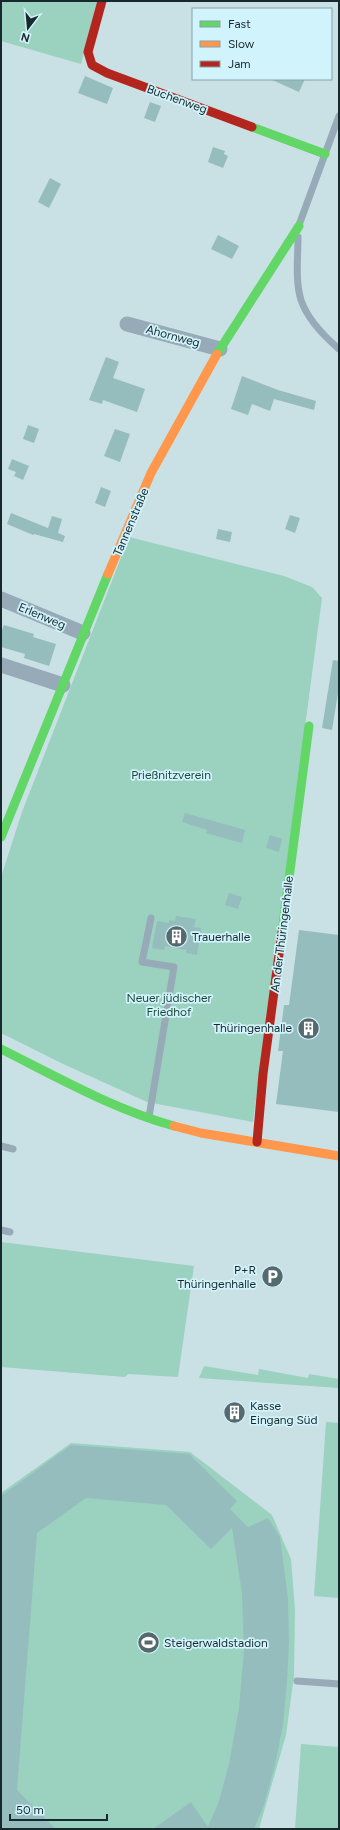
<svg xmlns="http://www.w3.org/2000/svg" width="340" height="1830" viewBox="0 0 340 1830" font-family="Figtree,sans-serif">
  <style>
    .green { fill: #9bd1bf }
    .building { fill: #96bdbd }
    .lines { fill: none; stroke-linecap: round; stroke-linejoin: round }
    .lane { stroke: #97aab7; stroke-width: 7 }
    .street { stroke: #97aab7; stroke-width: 15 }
    .fast { stroke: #63d668; stroke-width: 9 }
    .slow { stroke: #ff974d; stroke-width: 9 }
    .jam { stroke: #b3261e; stroke-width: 9 }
    .labels { text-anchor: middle; stroke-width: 3.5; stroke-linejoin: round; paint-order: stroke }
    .street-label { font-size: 12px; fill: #18292d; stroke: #d1f3fc }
    .park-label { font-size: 12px; fill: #1e4a38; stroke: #d1f3fc }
    .poi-label { font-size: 12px; fill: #18292d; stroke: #d1f3fc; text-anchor: start }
  </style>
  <rect width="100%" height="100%" fill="#c9e0e5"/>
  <g class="green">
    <polygon points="1,1 98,1 81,64 1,41"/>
    <polygon points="129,537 284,576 312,587 322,598 253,1122 147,1102 61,1063 1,1033 1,877 22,812"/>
    <polygon points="1,1242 194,1266 178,1377 128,1374 125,1377 1,1367"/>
    <polygon points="204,1366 258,1375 259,1369 308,1378 309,1374 339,1379 339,1388 199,1378"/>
    <polygon points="326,1422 339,1423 339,1598 314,1596"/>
    <polygon points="71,1443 190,1452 272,1515 291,1559 295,1610 294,1676 286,1735 259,1829 1,1829 1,1493"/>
    <polygon points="301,1744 339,1747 339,1829 295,1829"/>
  </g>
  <g class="building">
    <polygon points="85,76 113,88 107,104 78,93"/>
    <polygon points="270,79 305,79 299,92"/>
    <polygon points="150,102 161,106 155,122 144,118"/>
    <polygon points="213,147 225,151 224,154 228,156 223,168 208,162"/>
    <polygon points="50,178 61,184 49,208 38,202"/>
    <polygon points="218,235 239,246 232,259 211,249"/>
    <polygon points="106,357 119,362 113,378 145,389 137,412 103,400 102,404 89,400"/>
    <polygon points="242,376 278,390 316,401 314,410 274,399 270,411 252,404 248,415 231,409"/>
    <polygon points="28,425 39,429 34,443 23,439"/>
    <polygon points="115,429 130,434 120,462 104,456"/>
    <polygon points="12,459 29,466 23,480 14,476 16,472 8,469"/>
    <polygon points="101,487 111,491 105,507 95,503"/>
    <polygon points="11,513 48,528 52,516 62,519 58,533 65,536 63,542 34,534 33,535 7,524"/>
    <polygon points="290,515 300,518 295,533 285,529"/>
    <polygon points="218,529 232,532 230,542 216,539"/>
    <polygon points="4,625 34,634 33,637 56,644 49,666 24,658 25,654 1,647 1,632"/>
    <polygon points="333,660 339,661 339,687 332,730 322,728"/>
    <polygon points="185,813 245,830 242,843 206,833 207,830 182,822"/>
    <polygon points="270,835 282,839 279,852 266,848"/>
    <polygon points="229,893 242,897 238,909 225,905"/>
    <polygon points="176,916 196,919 194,927 201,928 197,955 186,953 186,950 165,946 164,950 152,948 157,921 169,923 169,920 175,921"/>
    <polygon points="299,930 339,935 339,1112 276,1104 283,1051 278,1051 284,1005 289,1005"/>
    <polygon points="71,1445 189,1454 237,1501 230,1509 248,1527 268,1518 280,1537 288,1599 289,1641 287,1682 283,1724 275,1765 264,1805 254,1829 153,1829 191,1802 208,1827 219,1801 229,1764 239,1708 244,1650 242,1593 232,1528 211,1549 166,1505 86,1498 37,1533 17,1790 56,1829 1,1829 1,1496"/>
  </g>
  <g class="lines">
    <g class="lane">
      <polyline points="299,225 339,116"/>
      <path d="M298 237C298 258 295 280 301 300 307 318 325 337 339 349"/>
      <polyline points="149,1117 174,967 142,962 151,918"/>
      <polyline points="1,1146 13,1149"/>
      <polyline points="1,1230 10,1232"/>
      <polyline points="297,1681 339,1684"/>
    </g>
    <g class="street">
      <polyline points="127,324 220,349"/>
      <polyline points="1,599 83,633"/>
      <polyline points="1,665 63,685"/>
    </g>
    <g class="fast">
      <polyline points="252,127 325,154"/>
      <polyline points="217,354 299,226"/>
      <polyline points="1,837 108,574"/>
      <polyline points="282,932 309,726"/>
      <path d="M1 1049C57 1077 113 1109 174 1126"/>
    </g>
    <g class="slow">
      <polyline points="108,574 151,473 217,354"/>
      <polyline points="174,1126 201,1133 339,1156"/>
    </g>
    <g class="jam">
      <polyline points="102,1 88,52 92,65 107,73 252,127"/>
      <polyline points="257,1142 263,1074 282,932"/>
    </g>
  </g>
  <defs>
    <symbol id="building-disc" viewBox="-11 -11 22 22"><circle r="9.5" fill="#56696d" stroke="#d1f3fc"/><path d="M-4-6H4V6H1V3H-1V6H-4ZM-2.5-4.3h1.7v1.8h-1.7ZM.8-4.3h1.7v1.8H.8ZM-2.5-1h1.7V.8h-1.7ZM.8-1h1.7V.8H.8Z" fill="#fff"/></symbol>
    <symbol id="parking-disc" viewBox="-11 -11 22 22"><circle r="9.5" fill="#56696d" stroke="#d1f3fc"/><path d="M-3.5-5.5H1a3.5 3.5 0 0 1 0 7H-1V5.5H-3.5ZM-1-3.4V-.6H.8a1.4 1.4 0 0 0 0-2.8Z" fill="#fff"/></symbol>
    <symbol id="stadium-disc" viewBox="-11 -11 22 22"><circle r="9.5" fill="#56696d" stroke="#d1f3fc"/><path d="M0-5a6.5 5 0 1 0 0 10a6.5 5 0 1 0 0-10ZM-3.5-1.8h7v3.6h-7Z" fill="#fff"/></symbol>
  </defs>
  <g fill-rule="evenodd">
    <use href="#building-disc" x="164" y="924" width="25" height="25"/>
    <use href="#building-disc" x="296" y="1016" width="25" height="25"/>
    <use href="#parking-disc" x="260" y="1264" width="25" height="25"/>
    <use href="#building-disc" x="222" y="1400" width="25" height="25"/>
    <use href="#stadium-disc" x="136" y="1630" width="25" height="25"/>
  </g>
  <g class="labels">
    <g class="street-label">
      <text transform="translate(177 99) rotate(20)" y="4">Buchenweg</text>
      <text transform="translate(173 336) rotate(15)" y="4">Ahornweg</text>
      <text transform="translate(131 522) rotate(-67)" y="4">Tannenstraße</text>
      <text transform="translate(42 616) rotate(23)" y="4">Erlenweg</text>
      <text transform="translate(282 934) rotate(-83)" y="4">An der Thüringenhalle</text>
    </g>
    <g class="park-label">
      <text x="171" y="779">Prießnitzverein</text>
      <text x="169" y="1002">Neuer jüdischer<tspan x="169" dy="14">Friedhof</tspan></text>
    </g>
    <g class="poi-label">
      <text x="192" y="941">Trauerhalle</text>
      <text x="292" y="1032" text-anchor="end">Thüringenhalle</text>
      <text x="256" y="1274" text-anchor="end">P+R<tspan x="256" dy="14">Thüringenhalle</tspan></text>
      <text x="250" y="1410">Kasse<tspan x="250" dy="14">Eingang Süd</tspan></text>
      <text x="164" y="1647">Steigerwaldstadion</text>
    </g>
  </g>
  <rect width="340" height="1830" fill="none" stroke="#18292d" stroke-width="4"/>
  <rect x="192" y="8" width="140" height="72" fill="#d1f3fc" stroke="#87a2a9"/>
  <rect x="200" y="21" width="20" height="6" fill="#63d668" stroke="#87a2a9"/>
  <text x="228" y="28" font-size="12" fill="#18292d">Fast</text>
  <rect x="200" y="41" width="20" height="6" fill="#ff974d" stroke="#87a2a9"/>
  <text x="228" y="48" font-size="12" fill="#18292d">Slow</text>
  <rect x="200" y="61" width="20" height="6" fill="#b3261e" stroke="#87a2a9"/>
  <text x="228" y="68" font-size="12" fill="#18292d">Jam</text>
  <g transform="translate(28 28) rotate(196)" stroke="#d1f3fc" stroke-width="3" paint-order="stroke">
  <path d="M0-3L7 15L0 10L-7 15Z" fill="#18292d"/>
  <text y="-6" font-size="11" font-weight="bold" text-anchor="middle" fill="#18292d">N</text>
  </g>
  <path d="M10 1814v6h97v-6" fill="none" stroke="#18292d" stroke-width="2"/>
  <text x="16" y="1814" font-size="12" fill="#18292d" stroke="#d1f3fc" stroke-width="3" paint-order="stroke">50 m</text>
</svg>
